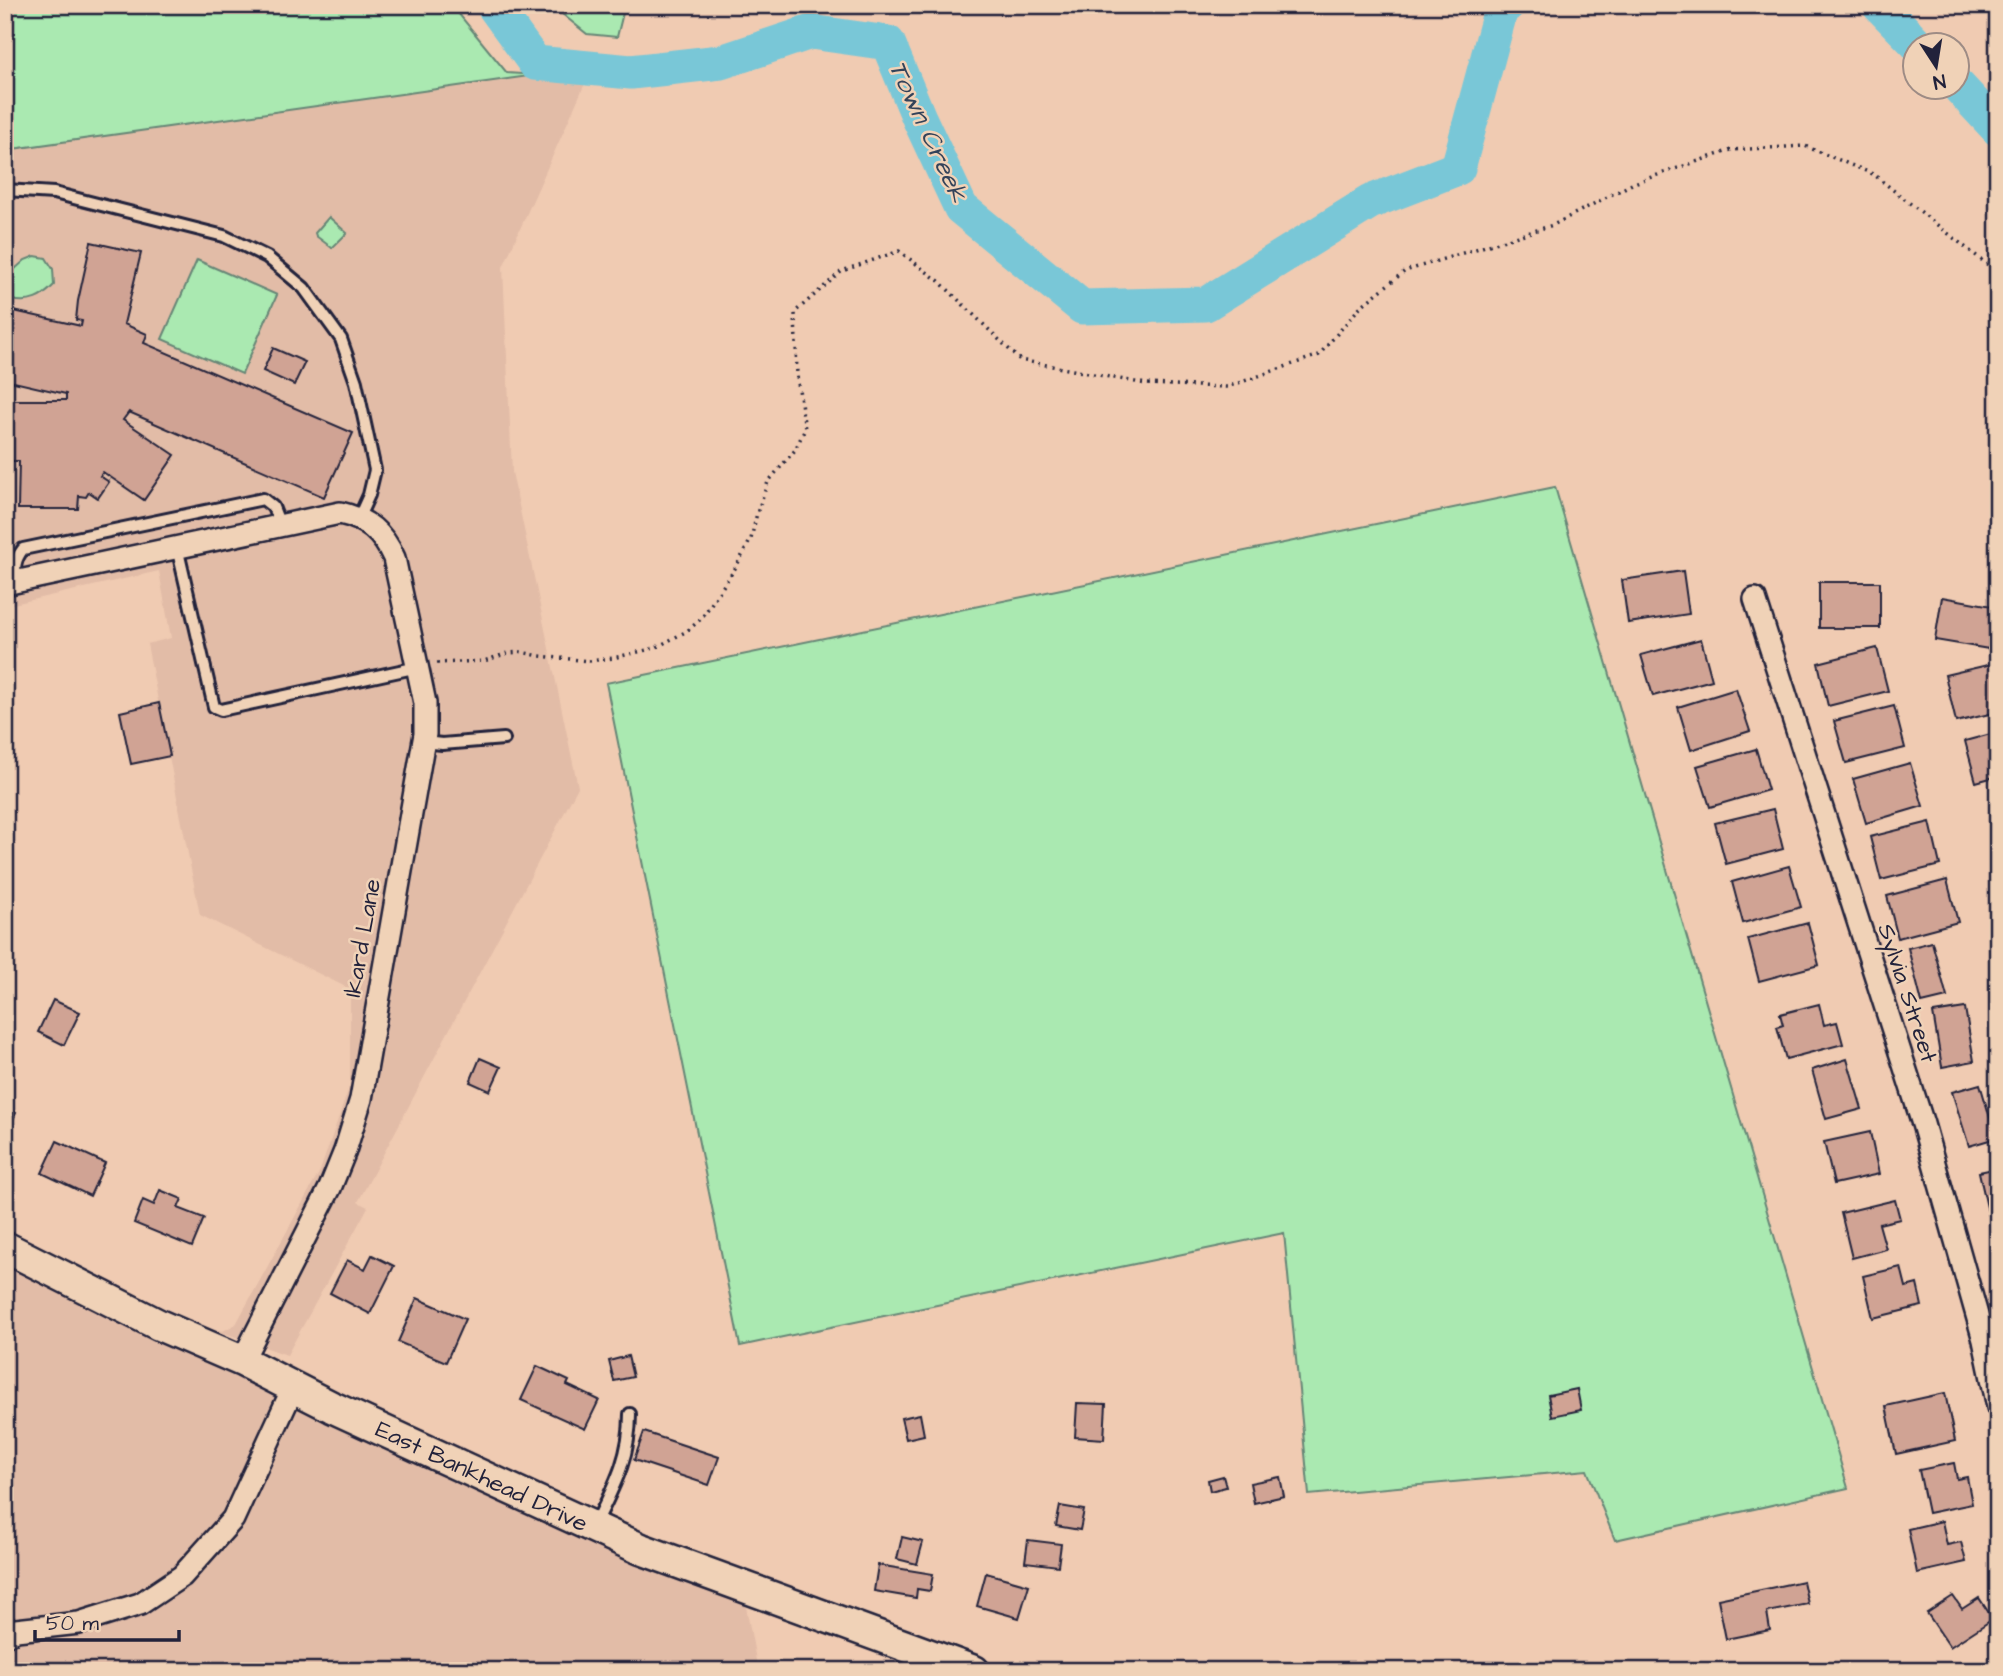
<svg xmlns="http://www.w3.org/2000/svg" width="2003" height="1676" viewBox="0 0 2003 1676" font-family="'Architects Daughter',sans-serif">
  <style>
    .built { fill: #e2bca7 }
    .green { fill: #aae9b1; stroke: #668676; stroke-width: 2 }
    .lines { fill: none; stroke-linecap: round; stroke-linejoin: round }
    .river { stroke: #79c7d7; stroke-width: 35 }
    .building { fill: #d0a394; stroke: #22223b; stroke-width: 2 }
    .lane-casing { stroke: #22223b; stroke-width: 16 }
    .street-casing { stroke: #22223b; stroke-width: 26 }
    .secondary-casing { stroke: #22223b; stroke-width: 35 }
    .path { stroke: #22223b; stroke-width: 3.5; stroke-dasharray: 2 5; stroke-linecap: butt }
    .lane { stroke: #f0d2b7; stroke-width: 10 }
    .street { stroke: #f0d2b7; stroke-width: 21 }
    .secondary { stroke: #f0d2b7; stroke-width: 30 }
    .labels { text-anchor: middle; stroke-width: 5; stroke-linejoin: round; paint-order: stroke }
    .street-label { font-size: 24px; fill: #22223b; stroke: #f0d2b7 }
    .water-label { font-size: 26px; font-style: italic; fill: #33435a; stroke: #f0d2b7 }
  </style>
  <rect width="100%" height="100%" fill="#f0cbb2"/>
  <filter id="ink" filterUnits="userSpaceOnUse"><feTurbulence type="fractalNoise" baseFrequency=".0143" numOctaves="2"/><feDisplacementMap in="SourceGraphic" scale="14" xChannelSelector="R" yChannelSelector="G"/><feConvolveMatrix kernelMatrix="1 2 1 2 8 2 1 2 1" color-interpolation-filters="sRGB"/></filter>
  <g filter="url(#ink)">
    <g class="built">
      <polygon points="536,75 587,79 503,267 512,472 578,787 358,1202 368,1207 287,1355 213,1329 223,1331 236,1324 320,1171 350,1085 350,989 200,915 147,644 171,638 159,571 5,606 5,150"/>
      <polygon points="5,1262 63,1294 313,1414 745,1601 758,1671 5,1671"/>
    </g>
    <g class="green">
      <polygon points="5,5 454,5 458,13 507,73 536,75 5,150"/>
      <polygon points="551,5 625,5 617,37 587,34"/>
      <polygon points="329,217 347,233 332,248 316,236 315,233"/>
      <path d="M35 256 46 258 53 269 54 285C42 298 30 304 12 300L5 289V278L25 260Z"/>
      <polygon points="197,260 277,295 242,374 162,339"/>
      <polygon points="1555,487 1848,1488 1615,1540 1587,1470 1309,1495 1284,1233 740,1346 606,683"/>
    </g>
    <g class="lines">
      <g class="river">
        <polyline points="493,5 535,63 631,72 721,62 811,32 888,43 919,118 961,208 1082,307 1206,304 1370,202 1458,168 1501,9 1507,5"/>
        <polyline points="1879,5 1919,46"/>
        <polyline points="1958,86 1998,129"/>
      </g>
    </g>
    <g class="building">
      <polygon points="91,242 141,253 124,324 147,334 144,343 353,433 324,497 129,412 123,420 175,455 144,500 103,472 100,476 109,482 98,498 89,492 86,497 79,496 78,509 18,509 19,461 5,461 5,400 66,400 66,394 5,380 5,309 81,326 82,321 76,320 78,301"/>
      <polygon points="273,348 305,362 294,385 263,371"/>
      <polygon points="1683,571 1689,614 1628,623 1622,580"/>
      <rect x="1819" y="582" width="61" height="46"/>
      <polygon points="1942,597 1998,607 1998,633 1995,650 1935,640"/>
      <polygon points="1701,639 1712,680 1653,696 1641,655"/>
      <polygon points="1877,648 1888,691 1828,706 1818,663"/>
      <polygon points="1996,663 1998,712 1956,722 1945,675"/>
      <polygon points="1736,689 1750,731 1691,750 1678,707"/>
      <polygon points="159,703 170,756 131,764 120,712"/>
      <polygon points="1894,706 1905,748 1846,763 1834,721"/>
      <polygon points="1998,732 1998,776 1976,782 1965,741"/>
      <polygon points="1756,749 1768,790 1710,807 1697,766"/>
      <polygon points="1910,763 1923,806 1866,823 1853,779"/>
      <polygon points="1773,809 1783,849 1726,864 1715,823"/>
      <polygon points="1930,822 1940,865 1881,880 1870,837"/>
      <polygon points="1789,866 1801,907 1743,923 1732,882"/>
      <polygon points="1947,880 1958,922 1898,938 1887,896"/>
      <polygon points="1808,923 1819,965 1759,981 1748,939"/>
      <polygon points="1932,942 1947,997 1922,1003 1908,948"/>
      <polygon points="53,1000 80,1012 64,1045 38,1032"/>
      <polygon points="1819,1004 1824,1025 1837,1022 1843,1044 1786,1059 1777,1027 1783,1025 1780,1014"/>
      <polygon points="1965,1008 1974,1061 1942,1067 1933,1013"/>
      <polygon points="480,1058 501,1067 490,1091 470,1082"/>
      <polygon points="1847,1059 1862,1109 1826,1119 1812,1070"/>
      <polygon points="1980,1084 1996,1138 1969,1146 1952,1092"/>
      <polygon points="5,1108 16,1113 5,1137"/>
      <polygon points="1870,1132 1879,1174 1834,1184 1824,1142"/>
      <polygon points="57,1141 105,1163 90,1196 42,1173"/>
      <polygon points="1998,1168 1998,1223 1991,1225 1979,1172"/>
      <polygon points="160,1190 182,1199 178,1208 204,1218 192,1247 134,1223 143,1200 154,1205"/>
      <polygon points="1895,1200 1900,1219 1879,1224 1886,1249 1852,1258 1841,1213"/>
      <polygon points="372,1255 394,1266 370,1314 330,1293 347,1260 365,1269"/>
      <polygon points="1901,1267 1906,1287 1917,1284 1922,1306 1873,1318 1863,1276"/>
      <polygon points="417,1298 465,1319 446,1362 398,1342"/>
      <polygon points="628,1356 633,1377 614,1381 609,1361"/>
      <polygon points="537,1366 569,1381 567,1385 599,1400 585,1429 521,1400"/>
      <polygon points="1577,1389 1581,1410 1552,1416 1548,1395"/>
      <polygon points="1945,1393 1955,1441 1896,1454 1886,1406"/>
      <polygon points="1077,1403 1106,1404 1104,1439 1075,1437"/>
      <polygon points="920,1414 924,1435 906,1439 901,1418"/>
      <polygon points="644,1432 719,1457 709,1485 634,1460"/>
      <polygon points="1954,1463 1957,1479 1967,1477 1972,1504 1928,1513 1919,1470"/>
      <polygon points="1223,1476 1226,1487 1210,1491 1208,1480"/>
      <polygon points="1280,1477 1284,1496 1254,1503 1250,1483"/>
      <polygon points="1060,1506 1084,1510 1080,1530 1056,1526"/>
      <polygon points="1942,1521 1947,1545 1961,1542 1966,1562 1917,1573 1908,1529"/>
      <polygon points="902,1537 923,1542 917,1564 897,1559"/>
      <polygon points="1028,1540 1061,1544 1058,1566 1025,1562"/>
      <polygon points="878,1565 933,1574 930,1591 917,1589 916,1598 874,1591"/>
      <polygon points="986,1573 1029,1585 1019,1618 977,1606"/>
      <polygon points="1803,1581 1808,1604 1767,1612 1770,1630 1726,1639 1718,1599"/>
      <polygon points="1953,1596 1962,1609 1979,1598 1993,1619 1950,1647 1927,1613"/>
    </g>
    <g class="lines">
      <defs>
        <g id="lane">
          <polyline points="5,190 54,193 224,236 267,257 304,288 341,339 356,382 375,470 369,495 359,517"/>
          <polyline points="177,547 214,707 221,710 418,667"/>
          <path d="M17 581C14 568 14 561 23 549L263 499 273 507 280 525"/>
          <polyline points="424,742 442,744 504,739"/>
          <path d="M595 1525C614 1486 630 1458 630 1414"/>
        </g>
        <g id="street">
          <path d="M5 584 340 513C367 519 383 533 394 558L425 703V734L361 1099 345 1151 330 1188 242 1361"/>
          <polyline points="1755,599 1923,1124 1984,1340 1998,1407"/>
          <polyline points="5,1636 16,1630 79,1623 140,1604 182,1576 233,1519 294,1386"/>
        </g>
        <polyline id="secondary" points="5,1247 159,1325 242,1361 332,1407 641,1549 974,1671"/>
      </defs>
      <use href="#lane" class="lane-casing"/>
      <use href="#street" class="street-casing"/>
      <use href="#secondary" class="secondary-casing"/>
      <polyline class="path" points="437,663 484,661 508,653 521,652 540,656 589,661 613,658 655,648 687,631 701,619 736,567 751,539 757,513 768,482 795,450 805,429 797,376 795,312 842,271 899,251 939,281 1020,360 1146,384 1227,387 1319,355 1360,307 1405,271 1553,225 1634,183 1731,150 1805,146 1873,174 1998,273"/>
      <use href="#lane" class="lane"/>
      <use href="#street" class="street"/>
      <use href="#secondary" class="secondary"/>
    </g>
  </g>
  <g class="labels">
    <g class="street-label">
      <text transform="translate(362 938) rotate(-80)" y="8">Ikard Lane</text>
      <text transform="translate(1908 993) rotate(72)" y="8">Sylvia Street</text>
      <text transform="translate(482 1476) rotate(25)" y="8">East Bankhead Drive</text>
    </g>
    <g class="water-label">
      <text transform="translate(929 131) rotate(65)" y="9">Town Creek</text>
    </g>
  </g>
  <rect width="2003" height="1676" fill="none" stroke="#f0d2b7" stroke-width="28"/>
  <rect x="14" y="14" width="1975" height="1648" fill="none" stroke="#22223b" stroke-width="2.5" filter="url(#ink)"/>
  <g transform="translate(1936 66) rotate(168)"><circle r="33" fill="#f0d2b7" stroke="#9e8c85" stroke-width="2"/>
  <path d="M0-5L12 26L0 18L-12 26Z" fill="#22223b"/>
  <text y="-10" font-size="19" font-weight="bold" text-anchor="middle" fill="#22223b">N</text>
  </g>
  <path d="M35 1630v10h144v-10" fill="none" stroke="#22223b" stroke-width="3.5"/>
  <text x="46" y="1630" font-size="21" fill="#22223b" stroke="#f0d2b7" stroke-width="5" paint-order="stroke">50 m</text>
</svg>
